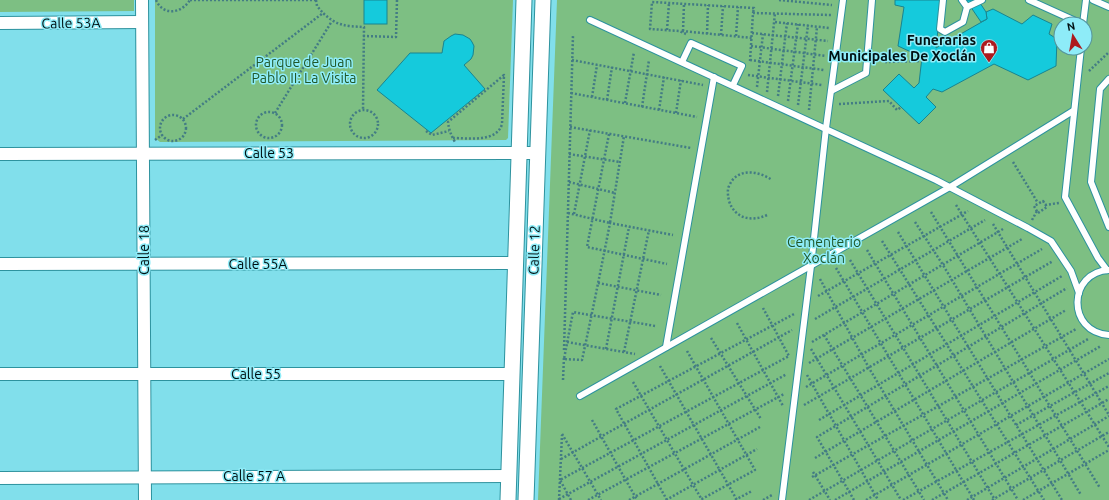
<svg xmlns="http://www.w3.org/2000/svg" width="1109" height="500" viewBox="0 0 1109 500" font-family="Ubuntu,sans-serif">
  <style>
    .green { fill: #7dbf83; fill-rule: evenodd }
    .building { fill: #15cadc; stroke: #198490 }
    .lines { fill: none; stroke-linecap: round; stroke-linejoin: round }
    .service-casing { stroke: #2d929e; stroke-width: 8 }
    .minor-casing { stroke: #2d929e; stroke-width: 14 }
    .tertiary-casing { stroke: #2d929e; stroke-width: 17 }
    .path { stroke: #437c84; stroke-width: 2.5; stroke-dasharray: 2 2; stroke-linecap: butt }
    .service { stroke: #fff; stroke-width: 6 }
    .minor { stroke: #fff; stroke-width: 12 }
    .tertiary { stroke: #fff; stroke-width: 15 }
    .labels { text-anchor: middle; stroke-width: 3; stroke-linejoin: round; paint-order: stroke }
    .street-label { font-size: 14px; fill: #001012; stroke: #8eecf8 }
    .poi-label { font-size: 14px; font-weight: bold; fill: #001012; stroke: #8eecf8; text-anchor: end }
    .park-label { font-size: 14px; fill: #205728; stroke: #8eecf8 }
  </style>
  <rect width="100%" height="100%" fill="#81dfeb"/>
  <g class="green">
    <polygon points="0,0 134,0 134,11 0,12"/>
    <polygon points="155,0 513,0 508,138 506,140 160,142 155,138"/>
    <path d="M557 0H1109V500H538ZM1061 24H1085V48H1061Z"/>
  </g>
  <g class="building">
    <rect x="364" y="0" width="23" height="24"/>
    <polygon points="895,0 941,0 936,48 987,19 986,12 993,9 1022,24 1033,15 1052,24 1049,34 1057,39 1056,66 1028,80 994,64 942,92 933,89 926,97 936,107 919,124 883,90 899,74 914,88 919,83 922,57 898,46 904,7 895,5"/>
    <polygon points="966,0 978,0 986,12 987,19 981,22"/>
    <polygon points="455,34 463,35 470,39 472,42 474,46 473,55 471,59 464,65 485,89 431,133 377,90 410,53 442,53 444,41 451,36"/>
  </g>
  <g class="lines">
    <defs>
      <g id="service">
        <polyline points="943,0 940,29 945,32 963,22 967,7 962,0"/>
        <polyline points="1029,0 1082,24"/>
        <polyline points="1093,0 1109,7"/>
        <polyline points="967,7 982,0"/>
        <polyline points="590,20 936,180 1028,228 1051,241 1071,271 1079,293"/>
        <polyline points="1083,24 1086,0"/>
        <polyline points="1081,48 1065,197 1098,258 1107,270"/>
        <polyline points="682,62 691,43 742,66 733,85"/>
        <polyline points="1109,79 1100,89 1091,182 1109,227"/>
        <polyline points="831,91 866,73 872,0"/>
        <path d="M1109 270C1068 272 1066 332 1109 335"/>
        <polyline points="666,347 714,77"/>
        <polyline points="580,396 950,187 1073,111"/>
        <polyline points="782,500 811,266 826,128 843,0"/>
      </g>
      <g id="minor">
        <polyline points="142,0 145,500"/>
        <polyline points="0,23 142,22"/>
        <polyline points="0,154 537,153"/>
        <polyline points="0,264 516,263"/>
        <polyline points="0,374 512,374"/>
        <polyline points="0,478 509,476"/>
      </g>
      <g id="tertiary">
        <polyline points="508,500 524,0"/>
        <polyline points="526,500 543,0"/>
      </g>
    </defs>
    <use href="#service" class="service-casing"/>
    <use href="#minor" class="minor-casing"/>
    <use href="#tertiary" class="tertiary-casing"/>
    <g class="path">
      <path d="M156 0C163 16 181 14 190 0"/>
      <polyline points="190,0 316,0"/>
      <polyline points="316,0 317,6 323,13"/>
      <polyline points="779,0 832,5"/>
      <polyline points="775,22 829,28"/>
      <polyline points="667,30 669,3"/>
      <polyline points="682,31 752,38"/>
      <polyline points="683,31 684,4"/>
      <polyline points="752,33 828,41"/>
      <polyline points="686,34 679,31 650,29 652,2 754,8 753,13"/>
      <polyline points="707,34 708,5"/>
      <polyline points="721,35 723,6"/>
      <polyline points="363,36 396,37 397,0"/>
      <polyline points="736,36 738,7"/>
      <polyline points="751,46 826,56"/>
      <polyline points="572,60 703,85"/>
      <polyline points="750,60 824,70"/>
      <polyline points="750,61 753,13 831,15"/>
      <polyline points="885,62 922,61"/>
      <polyline points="1089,71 1109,52"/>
      <polyline points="748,75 822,85"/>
      <polyline points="757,87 763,34"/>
      <polyline points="767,92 775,13"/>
      <polyline points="571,93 697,117"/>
      <polyline points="778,96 787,23"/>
      <polyline points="592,97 597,65"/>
      <polyline points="607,100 612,67"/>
      <polyline points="788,101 798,24"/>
      <polyline points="625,103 634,52"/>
      <polyline points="839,104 889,101 897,110 901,107"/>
      <polyline points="798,105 808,25"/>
      <polyline points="642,107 649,60"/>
      <circle cx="364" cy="124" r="14"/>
      <polyline points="659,110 664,77"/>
      <polyline points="809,110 817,27"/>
      <circle cx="269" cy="125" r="13"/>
      <polyline points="275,113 332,21"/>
      <polyline points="676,113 681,80"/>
      <circle cx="173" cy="128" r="13"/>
      <path d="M183 119 323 13C337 26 345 26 364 27L363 110"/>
      <polyline points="570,127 691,148"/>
      <polyline points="426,131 432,135 449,131"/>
      <polyline points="609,134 587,247 667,264"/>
      <path d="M453 138C467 138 497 143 502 124L504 75 448 122C449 130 451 135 455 142"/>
      <polyline points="155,140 162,135"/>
      <polyline points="569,154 620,162"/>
      <polyline points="1013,162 1038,203"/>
      <polyline points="569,182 615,193"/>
      <polygon points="1043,201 1047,207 1038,213 1034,206"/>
      <polyline points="956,205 1109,447"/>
      <polyline points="1045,205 1059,203"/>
      <polyline points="931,212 1100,488"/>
      <polyline points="568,213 610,223 624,136"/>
      <polyline points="574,214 590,130"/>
      <path d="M767 215C752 222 735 219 729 201 728 196 727 190 729 186 737 167 759 171 772 180"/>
      <polyline points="1032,220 1037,211"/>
      <polyline points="915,222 943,265 1081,495"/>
      <polyline points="993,224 1109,415"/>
      <polyline points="898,232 1062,500"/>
      <polyline points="882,241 1044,500"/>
      <polyline points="867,250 1018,500"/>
      <polyline points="850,260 995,500"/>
      <polyline points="836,268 974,500"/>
      <polyline points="820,279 869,368 948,500"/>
      <polyline points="598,283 661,295"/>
      <polyline points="818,296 968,211"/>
      <polyline points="815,319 985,220"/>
      <polyline points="737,323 783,406"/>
      <path d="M655 326C628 321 600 317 573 312L564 359 582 360C592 314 601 269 610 223L673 235"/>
      <polyline points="824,335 924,500"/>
      <polyline points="711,338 761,419"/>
      <polyline points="567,342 635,354"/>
      <polyline points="812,342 1003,229"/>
      <polyline points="606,349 629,227"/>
      <polyline points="811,349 901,500"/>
      <polyline points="564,350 573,35"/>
      <polyline points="687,351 755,470 700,500"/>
      <polyline points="624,352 649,230"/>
      <polyline points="809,363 1022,239"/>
      <polyline points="660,366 737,500"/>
      <polyline points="807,375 878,500"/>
      <polyline points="563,380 564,357"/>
      <polyline points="633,382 702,500"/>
      <polyline points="806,387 1042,249"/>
      <polyline points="804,405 1053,261"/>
      <polyline points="592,420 637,500"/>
      <polyline points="819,420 1062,276"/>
      <polyline points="1016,425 1109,373"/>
      <polyline points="562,434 601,500"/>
      <polyline points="815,458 1066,310"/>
      <polyline points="561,459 792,330"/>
      <polyline points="813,472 830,500"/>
      <polyline points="812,477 1076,329"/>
      <polyline points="559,499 787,374"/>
      <polyline points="559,500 562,435"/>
      <polyline points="571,500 560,480 789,356 763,308"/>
      <polyline points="588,500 784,394"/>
      <polyline points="629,500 760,427"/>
      <polyline points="666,500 757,449"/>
      <polyline points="667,500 616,409 794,314"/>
      <polyline points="735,500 752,491"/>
      <polyline points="763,500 772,495"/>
      <polyline points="809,500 1088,339"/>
      <polyline points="835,500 1101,346"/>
      <polyline points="854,500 817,437 1067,288"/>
      <polyline points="866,500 1109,359"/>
      <polyline points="903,500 1109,386"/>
      <polyline points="932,500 1109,399"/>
      <polyline points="967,500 1109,416"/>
      <polyline points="992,500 1109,432"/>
      <polyline points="1023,500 1109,450"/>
    </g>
    <use href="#service" class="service"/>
    <use href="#minor" class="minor"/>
    <use href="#tertiary" class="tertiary"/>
  </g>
  <defs>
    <symbol id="shop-pin" viewBox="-11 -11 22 30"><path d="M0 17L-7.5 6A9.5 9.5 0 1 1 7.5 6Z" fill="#ad1a1e" stroke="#8eecf8"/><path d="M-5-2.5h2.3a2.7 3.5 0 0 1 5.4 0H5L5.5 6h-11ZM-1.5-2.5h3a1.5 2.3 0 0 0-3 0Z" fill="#fff"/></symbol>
  </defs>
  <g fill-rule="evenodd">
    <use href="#shop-pin" x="979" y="38" width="20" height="27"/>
  </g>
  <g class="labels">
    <g class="street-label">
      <text transform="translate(71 23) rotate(-1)" y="5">Calle 53A</text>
      <text x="269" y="158">Calle 53</text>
      <text transform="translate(144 250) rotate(-90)" y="5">Calle 18</text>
      <text transform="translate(534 250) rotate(-88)" y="5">Calle 12</text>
      <text x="258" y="269">Calle 55A</text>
      <text x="256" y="379">Calle 55</text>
      <text x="254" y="481">Calle 57 A</text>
    </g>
    <g class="poi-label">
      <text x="976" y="45">Funerarias<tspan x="976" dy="16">Municipales De Xoclán</tspan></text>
    </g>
    <g class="park-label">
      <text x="304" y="67">Parque de Juan<tspan x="304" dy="16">Pablo II: La Visita</tspan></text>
      <text x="824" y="247">Cementerio<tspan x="824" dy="16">Xoclán</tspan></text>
    </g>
  </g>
  <g transform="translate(1073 36) rotate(349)"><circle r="19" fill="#8eecf8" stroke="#55949c"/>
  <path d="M0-3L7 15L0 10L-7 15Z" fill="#ad1a1e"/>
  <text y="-6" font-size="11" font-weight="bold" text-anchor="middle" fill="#001012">N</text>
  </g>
</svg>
